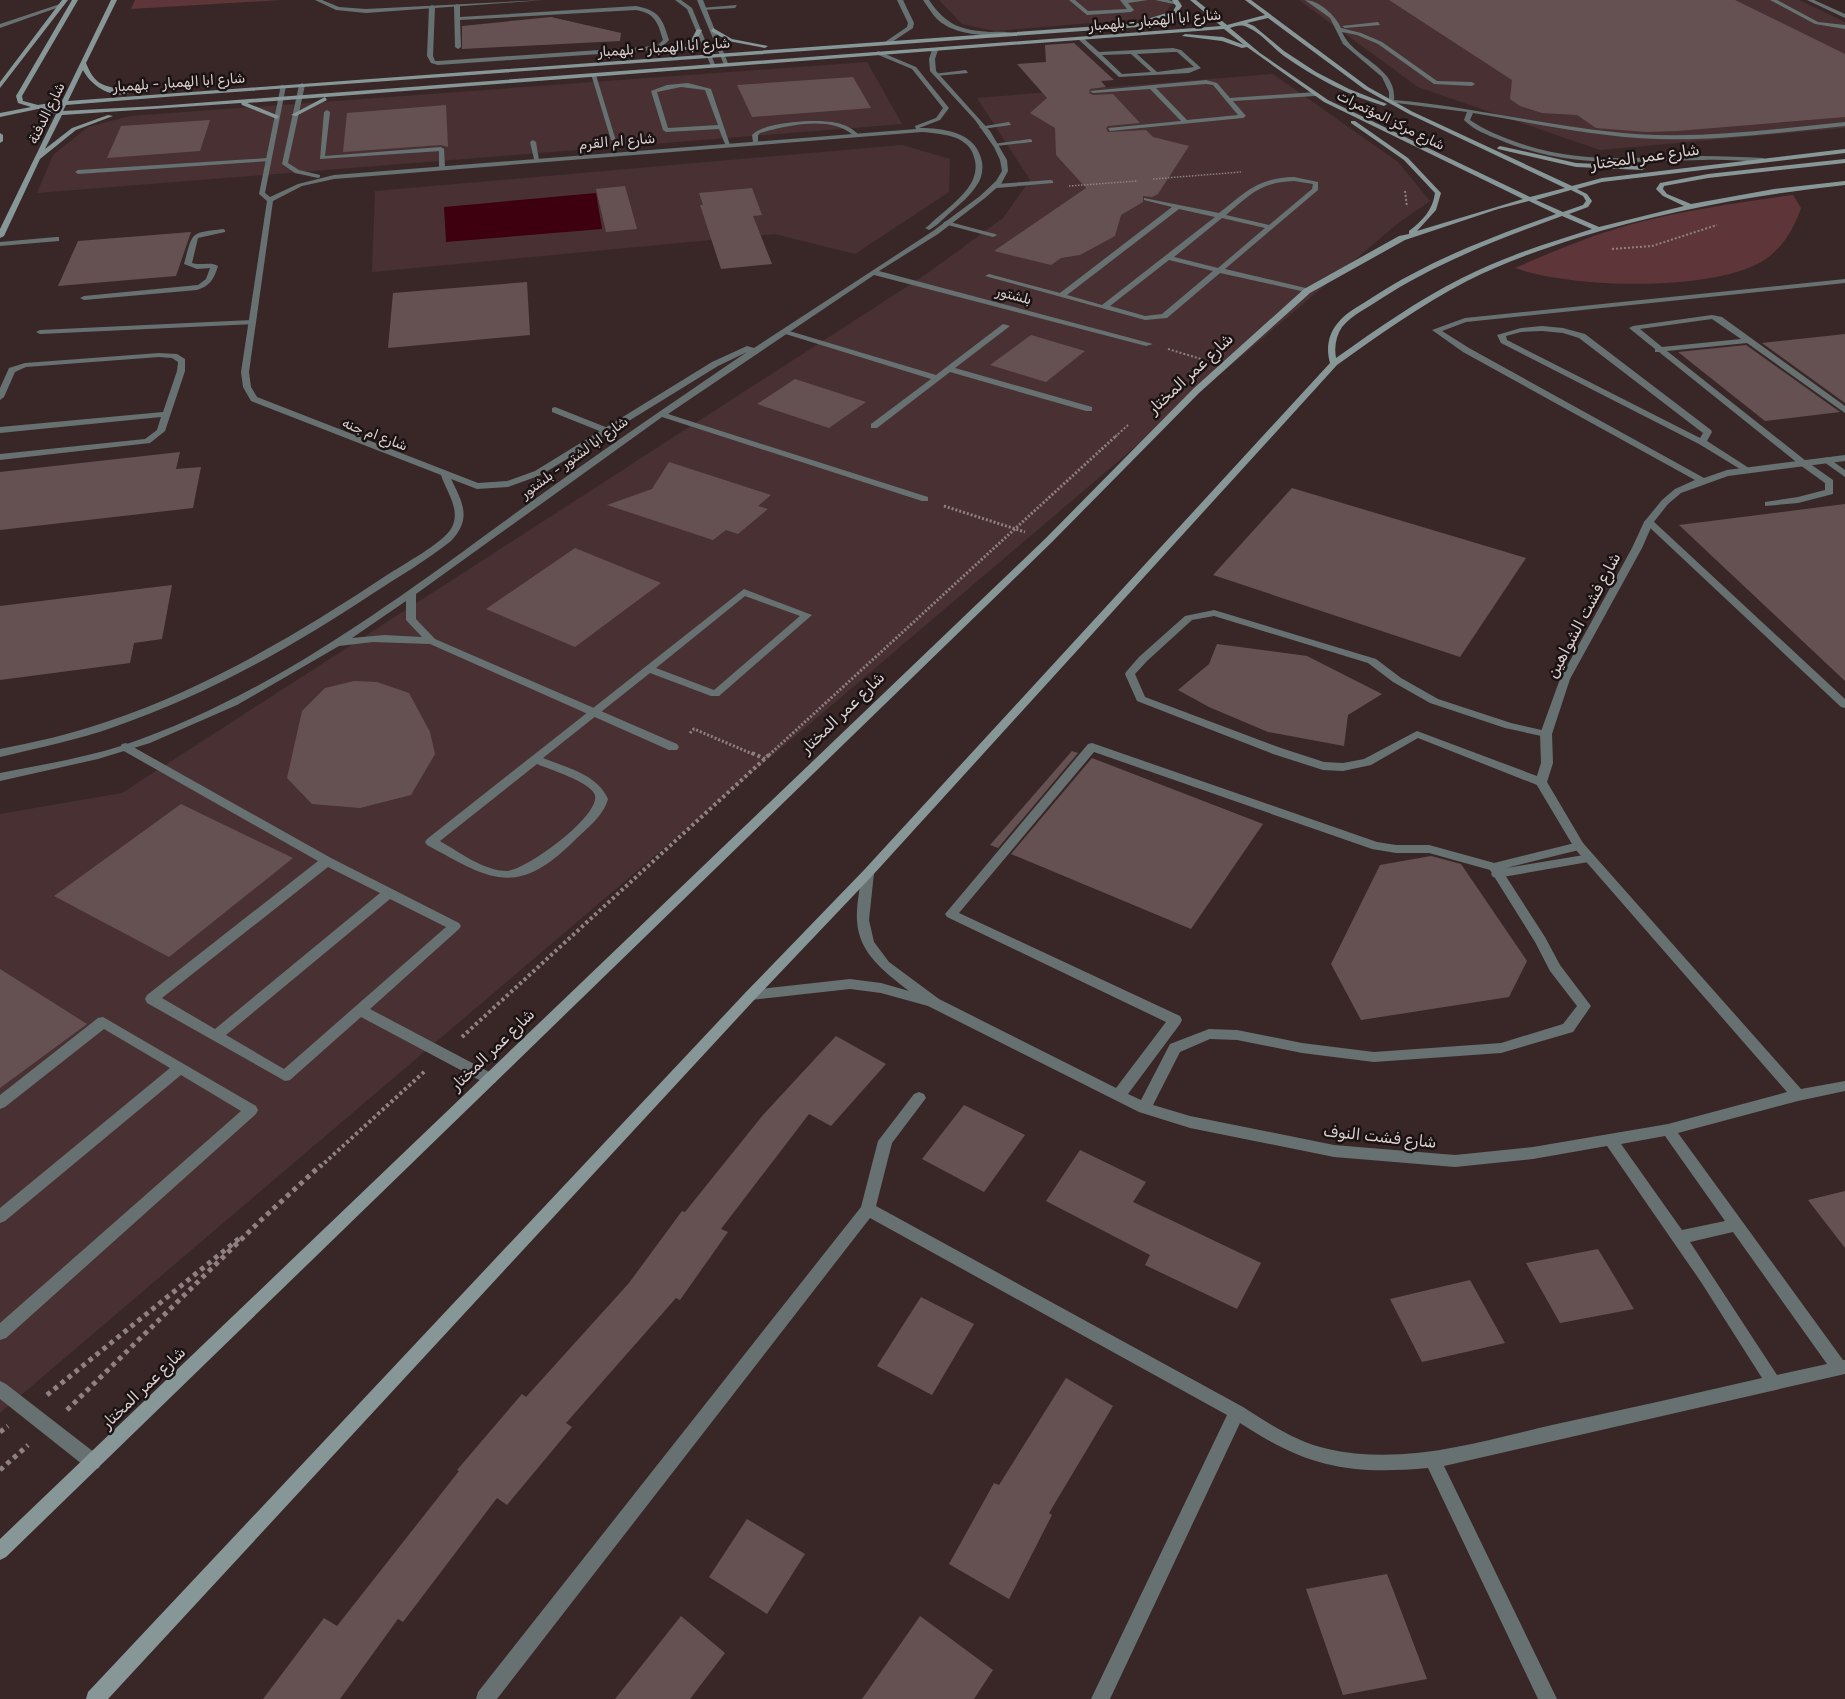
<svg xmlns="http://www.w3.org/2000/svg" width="1845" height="1699" viewBox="0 0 1845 1699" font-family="Rubik,Vazirmatn,sans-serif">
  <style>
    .built { fill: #493133 }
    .green { fill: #5e3538 }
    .water { fill: #3e000e }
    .building { fill: #665152 }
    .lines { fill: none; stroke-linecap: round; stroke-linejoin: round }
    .path-far4 { stroke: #8f8181; stroke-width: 1.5; stroke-dasharray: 1.5 1.5; stroke-linecap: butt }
    .path-far3 { stroke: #8f8181; stroke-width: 2; stroke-dasharray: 2 2; stroke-linecap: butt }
    .path-far2 { stroke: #8f8181; stroke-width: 3; stroke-dasharray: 2 2; stroke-linecap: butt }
    .path-far1 { stroke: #8f8181; stroke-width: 4; stroke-dasharray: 3 3; stroke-linecap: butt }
    .path { stroke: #8f8181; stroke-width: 5; stroke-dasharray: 4.5 4.5; stroke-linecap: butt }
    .lane { fill: #677171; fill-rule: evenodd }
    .street { fill: #677171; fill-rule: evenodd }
    .secondary { fill: #879797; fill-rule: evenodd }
    .labels { text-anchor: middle; stroke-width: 5; stroke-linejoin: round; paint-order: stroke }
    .far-street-label { font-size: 14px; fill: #dbcfcf; stroke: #1b1313 }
    .street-label { font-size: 16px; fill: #dbcfcf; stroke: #1b1313 }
  </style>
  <rect width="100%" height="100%" fill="#392728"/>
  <g class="built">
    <polygon points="939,0 1170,0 1172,3 1163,17 995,31 962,24"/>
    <polygon points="1299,0 1799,0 1845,22 1845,128 1600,150 1418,87"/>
    <polygon points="867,62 902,124 37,193 53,155 88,127 130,116"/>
    <polygon points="1273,74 1398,162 1430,201 1397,224 0,1413 0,814 122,793 925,275 1003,218 1030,180 977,98"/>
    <polygon points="902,145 950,159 949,192 855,254 775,234 372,272 375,191"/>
  </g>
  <g class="green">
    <polygon points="135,0 282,0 131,9"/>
    <path d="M1793 195 1801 208C1794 229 1781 251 1761 262 1709 292 1571 288 1515 268 1556 250 1599 232 1644 221 1693 209 1743 202 1793 195Z"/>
  </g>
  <polygon class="water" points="596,193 602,229 446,242 444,207"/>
  <g class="building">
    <polygon points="1389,0 1735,0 1845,54 1845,117 1677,131 1646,132 1596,128 1577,115 1542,113 1520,106 1510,99 1512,80"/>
    <polygon points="551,17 621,33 620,41 462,49 462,26"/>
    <polygon points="1074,43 1114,80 1101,81 1106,87 1090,89 1089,93 1093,95 1113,94 1140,123 1108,126 1106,128 1108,132 1146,130 1153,137 1189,146 1158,194 1152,197 1143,196 1143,202 1121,215 1115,236 1080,255 1061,258 1051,265 994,251 1086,188 1056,155 1055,128 1030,113 1047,98 1017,64 1046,62 1045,45"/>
    <polygon points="853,77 871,108 752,117 737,85"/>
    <polygon points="446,105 448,147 441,145 343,152 347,113"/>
    <polygon points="210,120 200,151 107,158 121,126"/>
    <polygon points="625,186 637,229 606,232 596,189"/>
    <polygon points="752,188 762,215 753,216 772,264 721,269 700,205 703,205 699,193"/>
    <polygon points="191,232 176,276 58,286 78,241"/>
    <polygon points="527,282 530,335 388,348 393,293"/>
    <polygon points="1845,334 1845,403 1762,343"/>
    <polygon points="1031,335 1085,351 1046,382 990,365"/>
    <polygon points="1746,345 1840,412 1765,421 1678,352"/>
    <polygon points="795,379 866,402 829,428 757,404"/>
    <polygon points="180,452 176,469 201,467 193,508 0,530 0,472"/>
    <polygon points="669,462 771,495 758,506 768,509 738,534 726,530 713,540 607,505 652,489"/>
    <polygon points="1292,488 1526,558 1460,657 1213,575"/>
    <polygon points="1845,504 1845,681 1679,525"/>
    <polygon points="575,548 661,583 575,647 486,609"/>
    <polygon points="172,585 162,639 134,643 130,663 0,680 0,606"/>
    <polygon points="1217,644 1307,656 1382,694 1348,715 1344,746 1268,732 1209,707 1178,690 1209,664"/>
    <polygon points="354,681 377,682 409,693 430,732 435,754 411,795 360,808 312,804 287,778 302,711 325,688"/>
    <polygon points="1072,751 1078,753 998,848 990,845"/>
    <polygon points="1092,758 1263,824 1191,929 1011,854"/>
    <polygon points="181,804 293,858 169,957 54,896"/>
    <polygon points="1431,856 1461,864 1527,961 1509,997 1361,1020 1331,964 1380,865"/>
    <polygon points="0,969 87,1024 0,1088"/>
    <polygon points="836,1036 886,1064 831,1126 809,1114 721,1229 728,1232 680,1300 676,1298 566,1423 572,1427 507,1505 497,1498 403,1622 398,1619 340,1699 263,1699 324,1618 337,1626 459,1471 457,1470 522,1394 526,1397 629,1283 682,1211 685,1212 763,1115"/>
    <polygon points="964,1105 1025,1135 984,1192 922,1159"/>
    <polygon points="1080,1150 1146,1182 1133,1202 1261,1263 1237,1309 1145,1265 1150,1255 1046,1201"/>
    <polygon points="1845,1191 1845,1248 1808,1200"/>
    <polygon points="1598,1249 1634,1309 1560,1323 1526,1263"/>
    <polygon points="1470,1280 1505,1343 1422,1362 1390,1299"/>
    <polygon points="921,1297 974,1324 932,1395 877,1366"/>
    <polygon points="1066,1378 1113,1406 1049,1513 1052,1515 1009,1599 949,1564 994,1483 999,1485"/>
    <polygon points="747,1519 805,1554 767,1614 709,1577"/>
    <polygon points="1387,1574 1427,1679 1343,1695 1306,1589"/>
    <polygon points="681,1616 725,1653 690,1699 615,1699"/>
    <polygon points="920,1616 993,1670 974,1699 862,1699"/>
  </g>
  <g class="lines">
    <g class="path-far4">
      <polyline points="1153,179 1241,172"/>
      <polyline points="1069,186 1137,181"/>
    </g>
    <g class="path-far3">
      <polyline points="1405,191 1407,207"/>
      <polyline points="1612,249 1652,246 1717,225"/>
      <polyline points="1168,349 1201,359"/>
      <polyline points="1115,437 1128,425"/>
    </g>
    <g class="path-far2">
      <polyline points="944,506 1025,532"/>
      <polyline points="690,733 694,729 755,755"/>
      <polyline points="769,755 1117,435"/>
    </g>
    <g class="path-far1">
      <polyline points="752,753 765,759"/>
      <polyline points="462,1037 771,753"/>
      <polyline points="320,1167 425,1071"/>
    </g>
    <g class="path">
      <polyline points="47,1395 241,1237"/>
      <polyline points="67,1410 260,1221 321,1165"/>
      <polyline points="0,1432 8,1426"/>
      <polyline points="0,1470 28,1445"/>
    </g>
    <g class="lane">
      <polygon points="1069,0 1075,0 1088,11 1127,9 1120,0 1148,0 1128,3 1134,10 1131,12 1087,15"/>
      <polygon points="1155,0 1168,0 1181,3 1178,5"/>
      <path d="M1305 0C1319 0 1336 16 1341 28L1361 33 1382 42 1437 81 1472 82 1475 84 1472 86 1434 84 1378 44 1357 35 1342 32C1353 59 1397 66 1394 100 1475 107 1554 128 1635 134 1705 139 1775 129 1845 122V126C1783 132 1720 141 1658 139 1595 137 1534 123 1473 113L1470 120C1484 130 1500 136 1516 142 1582 165 1635 157 1703 156 1723 156 1743 157 1763 158L1766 160 1763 162C1743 161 1723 159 1703 160 1629 161 1571 170 1500 140 1487 135 1474 130 1464 120L1467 112 1389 102V92L1382 77 1343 44 1330 18Z"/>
      <polygon points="1770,0 1777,0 1818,22 1845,25 1845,29 1815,24"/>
      <polygon points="60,4 65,5 0,28 0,24"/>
      <path d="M457 4 460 6V17L636 6C660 11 662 18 669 40L662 47 644 51 438 65 431 63 427 56 429 7 432 5 435 7 433 56 435 61H438L644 47 658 45 663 40C658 23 655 13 636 10L460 20 461 47 458 49 455 47 454 6Z"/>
      <polygon points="737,5 735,8 703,10 700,8"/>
      <polygon points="1378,22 1380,25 1345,28 1342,26"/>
      <path d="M1078 37H1082L1099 52 1173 48 1181 50 1201 68 1189 73 1119 77 1078 39ZM1173 52H1177L1194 67 1157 72 1137 54ZM1131 54 1151 72 1122 74 1102 55Z"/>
      <polygon points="966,70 968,73 936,76 933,74"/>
      <polygon points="591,74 596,75 616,141 611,140"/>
      <path d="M1206 80 1217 83 1230 98 1316 92 1319 94 1316 96 1233 101 1246 116 1243 118 1110 131 1108 128 1181 121 1150 89 1093 93 1090 91ZM1206 84 1213 85 1238 115 1187 120 1156 88Z"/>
      <path d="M688 83 711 89 730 145 725 144 719 129 666 132 663 130 651 91 667 85ZM681 87 705 90 718 125 668 128 657 92Z"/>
      <path d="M809 121C827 121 845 121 858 134L853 135C829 115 787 126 760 133L758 135V143L753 142 752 135C762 124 794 122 809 121Z"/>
      <polygon points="1009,122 1011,125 982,129 979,127"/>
      <polygon points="1030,139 1032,140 1032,142 996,146 993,144"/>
      <polygon points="533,140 536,142 539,160 534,159 530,142"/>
      <polygon points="439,148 444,149 445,167 442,169 439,167"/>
      <polygon points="268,158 270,159 270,161 78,174 75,172 78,170"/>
      <path d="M1294 177 1318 182V190L1225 269 1310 289V293L1220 273 1167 318 1145 320 985 276 989 274 1060 293 1172 207 1144 200V198L1219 213C1246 192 1257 178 1294 177ZM1294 181 1313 184 1312 189 1269 225 1226 215C1250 195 1260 182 1294 181ZM1179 209 1215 217 1102 305 1067 295ZM1222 218 1265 228 1218 268 1174 257ZM1169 260 1213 271 1162 314 1145 316 1110 306Z"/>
      <polygon points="1051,180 1053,181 1053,183 997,188 994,186 997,184"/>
      <polygon points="946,221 995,234 997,235 993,237 944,224 943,223"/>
      <path d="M223 229 225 230V232L198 238 192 263C200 266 211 261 218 266 214 279 210 286 197 290L84 300 80 298 84 296 198 285 206 279 210 268 197 269 184 264C193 232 189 233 223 229Z"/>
      <polygon points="56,237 59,237 59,241 0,246 0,242"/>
      <path d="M1712 315 1722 317 1845 406V413L1747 343 1667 351 1806 461 1833 480V494L1798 503 1765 506V502L1798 497 1825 490V483L1800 465 1659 352H1655V349L1629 328 1633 326ZM1712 319 1741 339 1662 347 1640 329Z"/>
      <polygon points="252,320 256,322 255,324 40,334 36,332 40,330"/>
      <polygon points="1003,324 1010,326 955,368 1092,407 1092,411 1086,411 950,372 877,428 871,428 871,424 931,379 779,332 786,330 936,375"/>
      <path d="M1542 326 1563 328 1585 334 1711 430 1712 432 1707 441 1752 470 1748 473 1745 472 1699 444 1501 343 1497 335 1521 328ZM1542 331 1563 333 1579 338 1703 433 1700 438 1507 340 1506 336 1521 332Z"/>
      <polygon points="159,353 177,354 185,359 185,371 165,431 150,443 0,460 0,454 145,439 157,430 161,417 0,433 0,427 163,412 177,371 178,362 172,358 159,357 26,367 15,372 4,397 0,400 0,388 9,368 25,363"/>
      <polygon points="555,407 608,428 609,430 602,432 552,412 552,408"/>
      <polygon points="1827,457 1845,470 1845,477 1824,462 1823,460"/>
      <polygon points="1649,519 1652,520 1845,699 1845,708 1841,707 1646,524 1644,522"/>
      <path d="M744 589 812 615 719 696H711L650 673 543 758C567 768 597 774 608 799 603 817 587 828 574 841 515 899 490 879 427 845L425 842 427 839ZM745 596 800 616 714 690 656 668ZM537 764C551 770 585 780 594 793 606 812 527 870 507 871 484 871 459 852 440 841Z"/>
      <polygon points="1214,610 1376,659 1401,678 1438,699 1511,723 1550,732 1552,734 1546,737 1505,728 1430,703 1393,682 1368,663 1214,616 1192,620 1147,661 1135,674 1145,697 1281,748 1324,762 1343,763 1364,759 1417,731 1545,779 1547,782 1545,785 1537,785 1418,738 1371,765 1343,771 1323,770 1273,754 1137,701 1125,674 1126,672 1139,657 1185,616"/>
      <path d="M126 743 331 858 459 923 461 926 459 929 370 1009 495 1075 497 1079 495 1083 490 1084 485 1083 361 1017 290 1080 285 1081 147 1003 145 999 147 995 318 861 122 750 120 747 122 744ZM328 867 380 893 215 1029 162 998ZM390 899 446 927 284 1069 226 1035Z"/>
      <polygon points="1579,842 1583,843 1585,846 1583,849 1506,868 1590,854 1596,858 1594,861 1497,878 1493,877 1491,874 1493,871 1488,867 1494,863"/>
      <polygon points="103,1017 256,1106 258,1110 256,1114 6,1338 0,1340 0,1323 241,1111 181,1075 5,1221 0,1223 0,1208 170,1068 104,1029 5,1107 0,1109 0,1095 98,1018"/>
      <polygon points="0,1381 6,1384 99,1456 101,1462 99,1468 93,1470 87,1468 0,1399"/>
    </g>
    <g class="street">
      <polygon points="315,0 322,0 339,7 366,9 544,0 366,13 336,10"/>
      <polygon points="675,0 681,0 692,8 716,67 711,66 687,9"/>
      <polygon points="697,0 703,0 729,66 724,65"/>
      <polygon points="897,0 903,0 914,23 913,28 889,44 885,44 885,42 907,27 908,23"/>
      <path d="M923 0H929C946 25 960 30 990 32 998 32 1007 31 1014 34L1011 36C988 35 956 37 937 19 932 14 928 7 923 0Z"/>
      <polygon points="1807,0 1814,0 1845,14 1845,18"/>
      <path d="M935 48 938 50 935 59 936 71 990 131 1007 160 1008 171 1001 184 985 198 938 234 879 271 1153 344 1146 346 874 275 668 414 928 497V501H922L662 417 416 594V619L435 639 677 744 679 747 677 750H669L430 644 373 642 339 646 237 705 150 743 98 759 0 781V773C41 765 84 758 124 745 272 695 399 598 524 507 598 453 672 403 747 352L718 366 541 475 508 487 477 489 451 479C463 503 472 519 451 541 426 561 398 577 372 594 291 648 206 695 114 727 77 740 38 748 0 757V749C36 742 71 734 106 722 207 688 298 634 387 575 402 565 445 542 452 527 461 509 446 491 441 475L251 401 243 387 241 372 267 201 259 194 281 85 286 86 265 193 270 197 298 184 334 175 916 129 915 126 936 118 943 108 912 69 876 54 878 51 916 67 949 108 940 120 919 128C943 128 974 132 981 158 984 168 982 178 977 185 970 196 960 204 951 212 944 218 937 226 929 230L925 228 927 227C940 214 957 203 968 188 974 180 977 170 975 161 971 135 943 134 922 132L334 179 302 186 273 201 249 372 251 387 257 397 478 483 507 481 535 471 712 362 747 346 754 348 933 231 980 196 996 181 1002 171 1000 160 994 147 975 120 930 71 929 59 932 50ZM406 601V620L422 637 384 635 352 638Z"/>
      <polygon points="302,83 305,85 288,163 299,170 320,175 320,177 318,178 295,173 282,164 299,85"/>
      <polygon points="327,110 330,112 325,156 441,147 444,149 441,151 320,159 324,112"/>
      <path d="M1845 279V283L1466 322 1442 331 1469 348 1704 478 1727 470 1845 455V461L1728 476 1681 493 1668 504 1653 523 1642 548 1570 679 1552 734 1553 763 1547 782 1583 843 1801 1089 1845 1081V1091L1798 1101 1678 1133 1843 1360H1845V1374L1444 1466 1557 1699H1538L1428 1468C1349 1475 1307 1467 1240 1423L1110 1699H1091L1227 1415 870 1218 497 1699H476L478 1692 861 1207 878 1141 914 1094 919 1092 924 1094 926 1098 892 1143 876 1206 1243 1407C1270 1424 1296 1442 1328 1449 1404 1466 1479 1442 1552 1425 1622 1410 1692 1394 1762 1378L1701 1282 1607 1146 1533 1159 1455 1167 1334 1157 1190 1128 1139 1112 928 1006 881 993 850 989 751 1000 746 998 744 995 746 992 751 990 850 979 881 983 909 991C885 972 859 954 857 921 856 906 860 888 862 873L868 869 874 873 869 920 874 942 889 962 939 999 1116 1088 1166 1022 947 917 945 914 1088 744 1092 743 1377 842 1396 845H1429L1498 864 1545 937 1560 965 1591 1006 1573 1032 1501 1053 1374 1062 1302 1053 1237 1040 1210 1039 1180 1052 1153 1105 1190 1116 1334 1145 1455 1155 1533 1147 1668 1124 1787 1092 1575 849 1535 782 1541 763 1540 734 1560 679 1632 548 1644 522 1662 500 1675 489 1695 480 1463 352 1432 330 1465 318ZM1094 752 1372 849 1396 853H1429L1490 870 1535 942 1550 971 1577 1006 1563 1024 1501 1043 1374 1052 1302 1043 1237 1030 1209 1029 1170 1044 1141 1100 1128 1094 1180 1024 1182 1020 1180 1016 959 913ZM1665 1136 1725 1221 1682 1230 1621 1144ZM1733 1232 1827 1364 1777 1375 1690 1242Z"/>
    </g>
    <g class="secondary">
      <polygon points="62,0 68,0 0,88 0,82"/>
      <path d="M72 0H78L22 96 23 101 38 105 62 101 111 0H117L86 63C97 91 107 83 129 93 112 99 91 86 83 70L68 101 1141 23V21L1173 11 1176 6 1172 0H1178L1182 6 1177 13 1146 23H1155L1153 26 178 96 66 105 63 111 157 106 1221 26 1190 0H1196L1227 25 1265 15 1245 0H1251L1368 87 1413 112 1572 186 1602 178 1845 149V153L1602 182 1577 189 1587 194 1592 201 1588 207 1569 214 1599 227 1684 206 1663 196 1656 189 1660 183 1708 174 1845 159V163L1708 178 1664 186 1663 189 1667 194 1691 204 1774 189 1845 181V185C1754 195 1665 211 1577 238 1540 250 1502 263 1467 281 1421 305 1379 335 1337 365L872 876 756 998 108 1699H86L88 1692 746 992 864 870 1330 363C1326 349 1328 335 1337 324 1346 312 1361 305 1373 297 1430 260 1493 236 1556 214L1529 201 1498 209 1405 240 1310 293 1199 393 1052 542 6 1557 0 1560V1539L1046 538 1193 389 1304 289 1399 236 1409 234V231C1422 221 1433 210 1435 193L1404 160 1351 123V121H1355L1408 158 1441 193 1436 210 1417 231 1523 199 1324 102 1247 47 1242 48 1222 41 1182 36 1185 34 1223 37 1244 45 1224 29 247 103 279 116 277 119 242 105 241 103 62 115 45 149 72 128 108 115 113 116 76 130 40 159 4 236 0 238V229L56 114 38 109 0 117V113L31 107 18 103 16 96ZM1268 18 1364 89 1409 114 1565 188 1530 197 1328 100 1260 53 1230 28C1236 26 1241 24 1247 27 1261 33 1272 47 1284 56 1315 78 1348 95 1384 106L1387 104 1349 89 1316 72 1284 51 1254 26 1247 23ZM60 105 58 110 46 107ZM1571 190 1583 196 1586 201 1583 205 1563 212 1536 200ZM1562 216 1592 229C1548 243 1503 257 1462 278 1418 300 1377 329 1336 358 1334 347 1336 336 1342 327 1352 315 1367 308 1379 300 1436 263 1499 239 1562 216Z"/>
      <polygon points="713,28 732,39 768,46 765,48 728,41 711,31"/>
      <polygon points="697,29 702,30 692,48 668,55 668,53 688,46"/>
      <polygon points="325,97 327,100 296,116 291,115"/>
      <polygon points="0,133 3,135 3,141 0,143"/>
      <polygon points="1500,146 1576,163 1642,166 1645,168 1642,170 1576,167 1498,149 1497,148"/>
    </g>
  </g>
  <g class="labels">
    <g class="far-street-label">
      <text transform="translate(1155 20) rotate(-5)" y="5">شارع ابا الهمبار - بلهمبار</text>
      <text transform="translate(664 47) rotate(-4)" y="5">شارع ابا الهمبار - بلهمبار</text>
      <text transform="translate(179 82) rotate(-4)" y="5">شارع ابا الهمبار - بلهمبار</text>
      <text transform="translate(46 113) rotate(-64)" y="5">شارع الدفنة</text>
      <text transform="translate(1391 120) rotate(26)" y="5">شارع مركز المؤتمرات</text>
      <text transform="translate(617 141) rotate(-5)" y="5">شارع ام القرم</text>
      <text transform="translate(1014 295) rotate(15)" y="5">بلشتور</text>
      <text transform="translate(375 434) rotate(21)" y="5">شارع ام جنه</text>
      <text transform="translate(574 457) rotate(-36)" y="5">شارع ابا لشتور - بلشتور</text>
    </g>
    <g class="street-label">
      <text transform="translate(1645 156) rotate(-8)" y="6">شارع عمر المختار</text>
      <text transform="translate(1190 373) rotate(-43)" y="6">شارع عمر المختار</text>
      <text transform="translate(1583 615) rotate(-62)" y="6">شارع فشت الشواهين</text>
      <text transform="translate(842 712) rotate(-44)" y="6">شارع عمر المختار</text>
      <text transform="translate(492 1049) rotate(-44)" y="6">شارع عمر المختار</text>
      <text transform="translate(1380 1136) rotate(6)" y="6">شارع فشت النوف</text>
      <text transform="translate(143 1387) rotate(-44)" y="6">شارع عمر المختار</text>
    </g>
  </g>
</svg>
